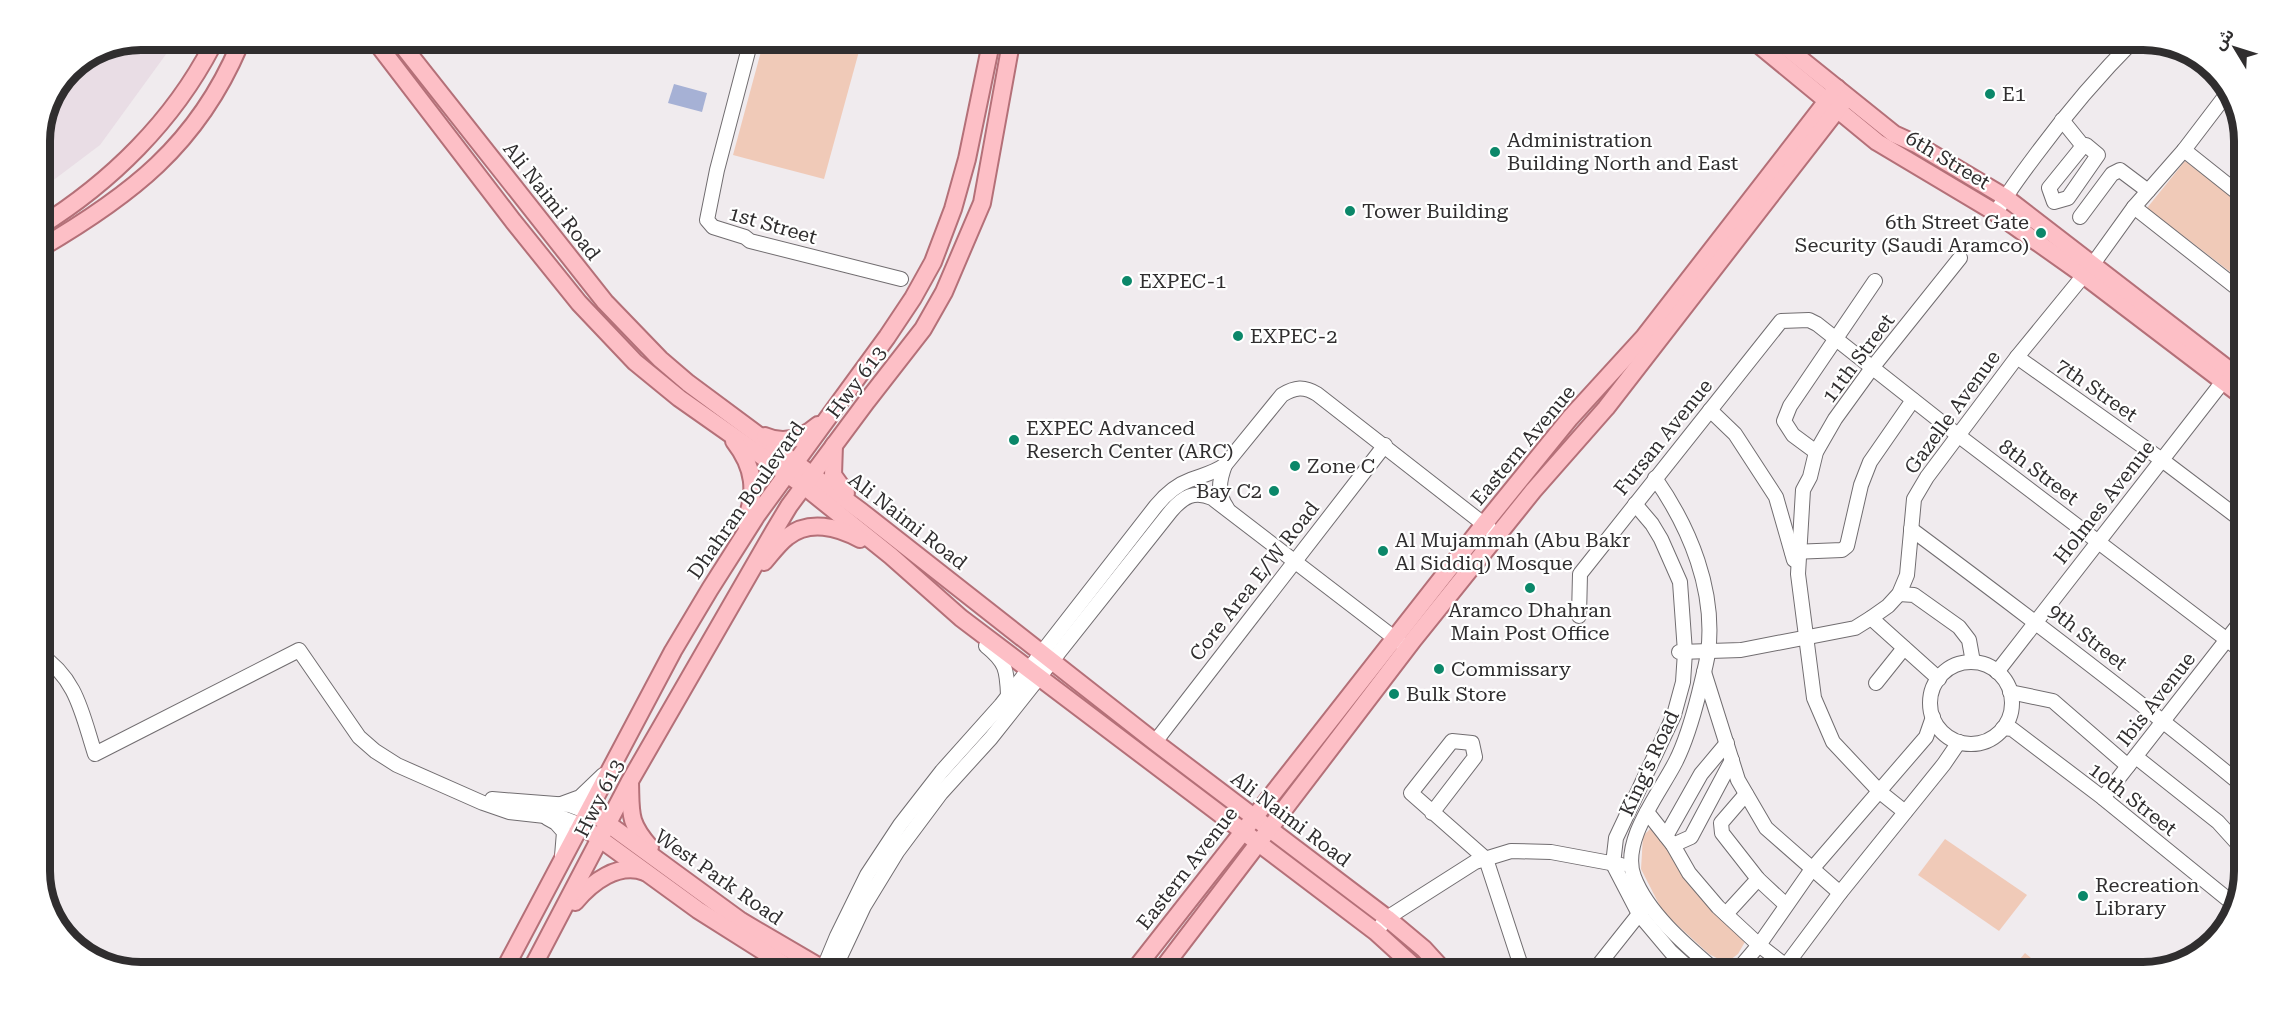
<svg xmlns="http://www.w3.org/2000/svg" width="2283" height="1011" viewBox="0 0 2283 1011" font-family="'Roboto Serif','Noto Sans Arabic',serif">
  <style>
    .built { fill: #e9dde5 }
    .green { fill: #f0cab8 }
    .water { fill: #a6b1d5 }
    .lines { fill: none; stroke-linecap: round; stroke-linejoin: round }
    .minor-casing { stroke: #716d70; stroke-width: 16 }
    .major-casing { stroke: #b47078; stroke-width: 20 }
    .minor { stroke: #fff; stroke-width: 14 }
    .major { stroke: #fdbfc6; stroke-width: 16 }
    .poi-dot { fill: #0b8769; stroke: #fff; stroke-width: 2 }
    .labels { text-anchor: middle; stroke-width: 4.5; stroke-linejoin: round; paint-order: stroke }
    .poi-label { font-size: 20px; fill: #302e2f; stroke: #fff; text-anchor: start }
    .street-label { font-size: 20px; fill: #302e2f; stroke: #fff }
    .rim { fill: none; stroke: #302e2f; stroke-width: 8 }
  </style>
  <rect width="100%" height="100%" fill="#f0ebee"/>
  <polygon class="built" points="172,46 100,145 39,191 39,134 69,69 102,47"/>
  <g class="green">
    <polygon points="763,44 861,44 824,179 733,155"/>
    <polygon points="2185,161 2243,205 2242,281 2147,208"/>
    <polygon points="1651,828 1662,835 1746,940 1738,954 1726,963 1709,954 1663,912 1641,869 1643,836"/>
    <polygon points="1945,839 2027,895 1999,931 1918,875"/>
    <polygon points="2025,953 2048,972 2009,972"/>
  </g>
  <polygon class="water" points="674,84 707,93 702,112 668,103"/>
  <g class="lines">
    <defs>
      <g id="minor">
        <polyline points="750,44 717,170 707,220 713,227 745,237 750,241 901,279"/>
        <polyline points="2062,120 2083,146 2086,145 2098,155 2068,198 2054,202 2049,188 2083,146"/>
        <polyline points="2184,150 2243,197"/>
        <polyline points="2134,207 2242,292"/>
        <path d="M1996 213C2007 193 2021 175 2035 156 2066 114 2098 76 2135 39"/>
        <polyline points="2080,217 2112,174 2120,170 2148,191"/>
        <polyline points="2017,357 2162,460 2240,519"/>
        <polyline points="1710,410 1735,434 1776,497 1794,560"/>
        <polyline points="1816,452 1793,435 1784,421 1790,406 1875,281"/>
        <path d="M1225 465C1219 481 1217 493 1227 508"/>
        <path d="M1655 478C1690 528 1716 591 1708 653 1706 666 1702 680 1699 693 1693 717 1687 739 1676 761 1660 793 1620 841 1634 877 1648 914 1688 947 1717 972"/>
        <polyline points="1635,504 1652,524 1661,539 1680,582 1685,652 1683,682 1674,715 1616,838 1613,864 1639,914 1671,952 1693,972"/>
        <path d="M1911 529C2021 611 2131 694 2237 781"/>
        <polyline points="1792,552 1842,550 1847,546 1861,485 1870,462 1913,400"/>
        <polyline points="1899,594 1914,595 1959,627 1969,640 1973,662"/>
        <polyline points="1579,616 1580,574 1781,321 1809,320 1817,324 1959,436 2239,649"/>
        <polyline points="1871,618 1939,679"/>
        <path d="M986 646C1006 662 1007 670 1008 695"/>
        <polyline points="1679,652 1741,650 1855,628 1871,618 1888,606 1899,594 1907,575 1914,499 1927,477 2017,357 2093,264 2134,207 2184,150 2229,91"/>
        <path d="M39 654C77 678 82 714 95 754L299 650 359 737 375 751 397 765 483 803 509 812 563 818 581 825"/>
        <circle cx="1971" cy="703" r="41"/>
        <polyline points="1704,672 1738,780 1766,828 1840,893"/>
        <polyline points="1997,672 2242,357"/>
        <polyline points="1876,683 1904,648"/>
        <polyline points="2010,692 2053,701 2128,766"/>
        <polyline points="2003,728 2012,729 2103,798 2236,906"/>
        <polyline points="1155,742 1385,445"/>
        <polyline points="2136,757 2218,822 2237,843"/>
        <polyline points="1746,794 1721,823 1722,833 1758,879 1786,905"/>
        <polyline points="2103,798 2239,624"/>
        <polyline points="492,799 569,805 588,812"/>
        <polyline points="561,804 580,797 603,775"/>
        <polyline points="1647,812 1673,845 1689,873 1718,907 1759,945 1786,966"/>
        <polyline points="1905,812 1880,792 1833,742 1814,698 1798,574 1803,490 1810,477 1816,452 1835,419 1872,368 1960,258"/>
        <polyline points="1432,813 1475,757 1472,743 1452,741 1411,793 1486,859 1523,972"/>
        <polyline points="547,818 556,823 564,832 562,856"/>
        <polyline points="1666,836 1701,774 1727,743"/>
        <polyline points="1673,845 1691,837 1732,760"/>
        <polyline points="1726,914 1758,879"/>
        <polyline points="1376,932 1387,918 1475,862 1511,851 1551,852 1621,865"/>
        <path d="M822 972 837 936 867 875 900 825 942 771 1001 705 1156 506C1165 495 1176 485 1190 480 1203 475 1214 473 1225 465L1282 395C1295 387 1304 386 1317 394L1490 529"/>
        <path d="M833 972 864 906 897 852 941 793 991 738 1171 511C1183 497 1194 490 1212 498L1401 643"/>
        <polyline points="1593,972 1643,909"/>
        <polyline points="1736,972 1759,945 1812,869 1926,737 1933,717"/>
        <polyline points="1781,972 1840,893 1944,764 1959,742"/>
      </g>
      <g id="major">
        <polyline points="1753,40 1877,142 1996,213 2078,271 2241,395"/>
        <polyline points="1777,40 1894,134 1916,144 2005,197 2241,379"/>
        <polyline points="402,45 605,302 660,359 688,383 862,512 1155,742 1387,918 1424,949 1445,972"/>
        <polyline points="379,46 513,221 579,303 635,362 679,398 804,486 891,556 961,618 1376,932 1420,972"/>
        <path d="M39 227C111 182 173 121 212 46"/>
        <path d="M39 249C130 196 197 145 239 46"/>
        <path d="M765 436C785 445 803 438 818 425"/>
        <path d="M734 441C755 468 757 492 745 523"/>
        <polyline points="834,445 833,475 846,493"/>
        <path d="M764 562C771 554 778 544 787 537 809 519 838 527 860 539"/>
        <path d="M630 782C631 813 628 822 650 847"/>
        <polyline points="600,818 741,921 828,972"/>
        <polyline points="581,825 698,910 796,972"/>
        <path d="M575 902C592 882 618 862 645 872"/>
        <polyline points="503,972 673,651 710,589 757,515 887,337 913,298 933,262 953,209 967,159 991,43"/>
        <polyline points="530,972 630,781 774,531 789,506 867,401 923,329 944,292 982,203 1011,43"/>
        <polyline points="1133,972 1485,523 1570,418 1644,337 1837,88"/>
        <polyline points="1160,972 1414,639 1533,491 1606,408 1847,97"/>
      </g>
    </defs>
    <use href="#minor" class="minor-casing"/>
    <use href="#major" class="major-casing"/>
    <use href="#minor" class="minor"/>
    <use href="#major" class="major"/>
  </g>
  <g class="poi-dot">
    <circle cx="1990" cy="94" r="6"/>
    <circle cx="1495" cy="152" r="6"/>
    <circle cx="1350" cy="211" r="6"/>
    <circle cx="2041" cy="233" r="6"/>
    <circle cx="1127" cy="281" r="6"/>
    <circle cx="1238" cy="336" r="6"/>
    <circle cx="1014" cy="440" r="6"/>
    <circle cx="1295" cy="466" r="6"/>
    <circle cx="1274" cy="491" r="6"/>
    <circle cx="1383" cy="551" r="6"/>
    <circle cx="1530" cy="588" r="6"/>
    <circle cx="1439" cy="669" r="6"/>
    <circle cx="1394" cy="694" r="6"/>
    <circle cx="2083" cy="896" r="6"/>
  </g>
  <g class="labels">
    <g class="poi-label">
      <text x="2002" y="101">E1</text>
      <text x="1507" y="147">Administration<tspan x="1507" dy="23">Building North and East</tspan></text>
      <text x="1362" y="218">Tower Building</text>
      <text x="2029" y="229" text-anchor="end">6th Street Gate<tspan x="2029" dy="23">Security (Saudi Aramco)</tspan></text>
      <text x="1139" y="288">EXPEC-1</text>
      <text x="1250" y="343">EXPEC-2</text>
      <text x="1026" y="435">EXPEC Advanced<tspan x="1026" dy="23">Reserch Center (ARC)</tspan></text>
      <text x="1307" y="473">Zone C</text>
      <text x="1262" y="498" text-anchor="end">Bay C2</text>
      <text x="1395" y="547">Al Mujammah (Abu Bakr<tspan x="1395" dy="23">Al Siddiq) Mosque</tspan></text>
      <text x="1530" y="617" text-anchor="middle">Aramco Dhahran<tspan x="1530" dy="23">Main Post Office</tspan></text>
      <text x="1451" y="676">Commissary</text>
      <text x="1406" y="701">Bulk Store</text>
      <text x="2095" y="892">Recreation<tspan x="2095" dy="23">Library</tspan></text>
    </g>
    <g class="street-label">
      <text transform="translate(1948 160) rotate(31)" y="7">6th Street</text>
      <text transform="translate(552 201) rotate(52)" y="7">Ali Naimi Road</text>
      <text transform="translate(773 225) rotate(16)" y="7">1st Street</text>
      <text transform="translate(1858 358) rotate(-53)" y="7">11th Street</text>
      <text transform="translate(856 382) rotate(-53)" y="7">Hwy 613</text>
      <text transform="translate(2097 390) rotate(35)" y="7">7th Street</text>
      <text transform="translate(1952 412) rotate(-54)" y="7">Gazelle Avenue</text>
      <text transform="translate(1663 437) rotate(-51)" y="7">Fursan Avenue</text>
      <text transform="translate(1523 445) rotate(-50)" y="7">Eastern Avenue</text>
      <text transform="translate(2039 472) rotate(37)" y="7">8th Street</text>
      <text transform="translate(746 500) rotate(-55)" y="7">Dhahran Boulevard</text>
      <text transform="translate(2104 502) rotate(-52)" y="7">Holmes Avenue</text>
      <text transform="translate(908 521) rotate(38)" y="7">Ali Naimi Road</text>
      <text transform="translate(1254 581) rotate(-52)" y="7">Core Area E/W Road</text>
      <text transform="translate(2088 637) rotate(38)" y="7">9th Street</text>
      <text transform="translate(2156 699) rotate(-52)" y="7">Ibis Avenue</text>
      <text transform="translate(1649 763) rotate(-65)" y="7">King's Road</text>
      <text transform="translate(599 798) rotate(-63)" y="7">Hwy 613</text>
      <text transform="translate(2133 799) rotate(38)" y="7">10th Street</text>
      <text transform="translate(1291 819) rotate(37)" y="7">Ali Naimi Road</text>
      <text transform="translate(1187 868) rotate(-52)" y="7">Eastern Avenue</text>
      <text transform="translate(719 877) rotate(35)" y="7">West Park Road</text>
    </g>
  </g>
  <path d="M0 0H2283V1011H0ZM141 50H2143A91 91 0 0 1 2234 141V871A91 91 0 0 1 2143 962H141A91 91 0 0 1 50 871V141A91 91 0 0 1 141 50Z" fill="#fff" fill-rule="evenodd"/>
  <path class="rim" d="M141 50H2143A91 91 0 0 1 2234 141V871A91 91 0 0 1 2143 962H141A91 91 0 0 1 50 871V141A91 91 0 0 1 141 50Z"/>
  <g transform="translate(2235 48) rotate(308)" stroke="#ffffff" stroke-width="4.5" paint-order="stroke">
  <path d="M0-4.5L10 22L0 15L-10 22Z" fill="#302e2f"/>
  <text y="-9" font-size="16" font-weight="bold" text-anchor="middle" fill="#302e2f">ش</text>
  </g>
</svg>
